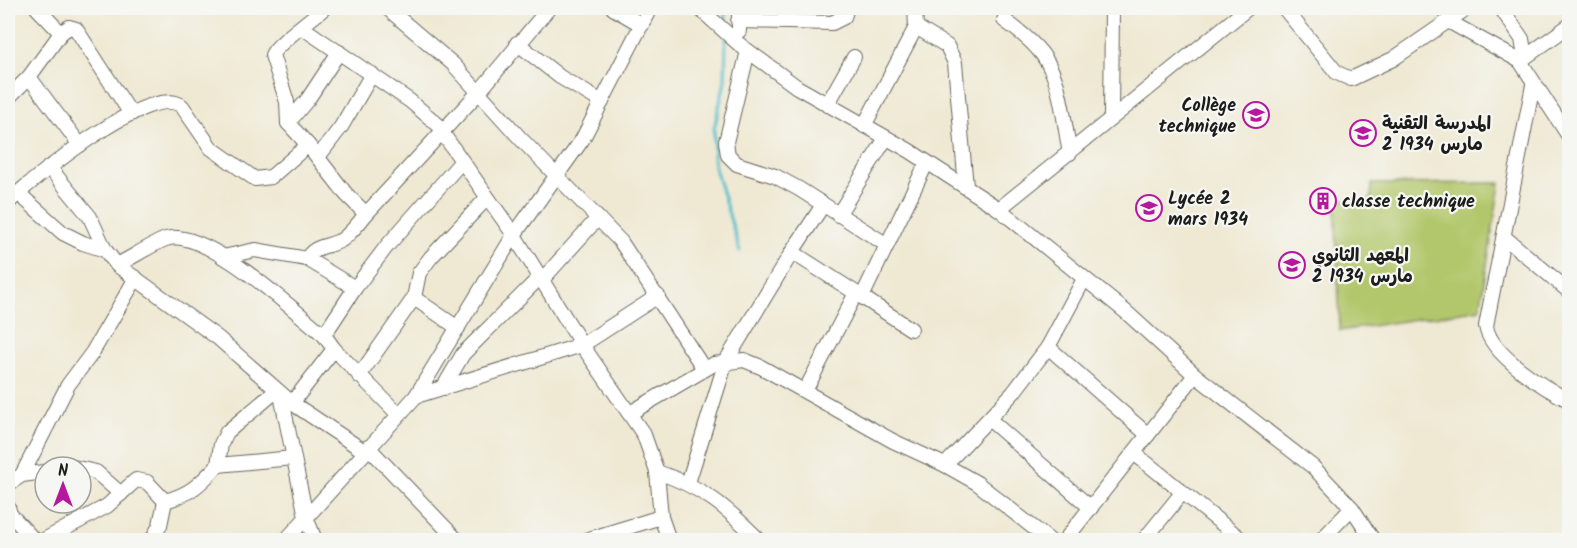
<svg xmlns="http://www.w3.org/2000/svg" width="1577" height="548" viewBox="0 0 1577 548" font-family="Kalam,'Playpen Sans Arabic',sans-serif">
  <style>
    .green { fill: #b2c76c; stroke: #677244; stroke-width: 1.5 }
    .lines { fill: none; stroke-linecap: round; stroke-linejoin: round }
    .stream { stroke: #51bdcc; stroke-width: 3 }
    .minor-casing { stroke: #66645c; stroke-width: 16 }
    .minor { stroke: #fff; stroke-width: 14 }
    .labels { text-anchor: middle; stroke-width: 4.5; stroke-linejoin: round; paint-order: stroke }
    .poi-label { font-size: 18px; font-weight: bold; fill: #1c1c1c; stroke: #f6f6f2; text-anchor: start }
  </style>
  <rect width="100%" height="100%" fill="#f6f6f2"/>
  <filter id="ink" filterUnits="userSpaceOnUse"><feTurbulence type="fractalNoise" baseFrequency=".0167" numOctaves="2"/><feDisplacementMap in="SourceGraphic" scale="12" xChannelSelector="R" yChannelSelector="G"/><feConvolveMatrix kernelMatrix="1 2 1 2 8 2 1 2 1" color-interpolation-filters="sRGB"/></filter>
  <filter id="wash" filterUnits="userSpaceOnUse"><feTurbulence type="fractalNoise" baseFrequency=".008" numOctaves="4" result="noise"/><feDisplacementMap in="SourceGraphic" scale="24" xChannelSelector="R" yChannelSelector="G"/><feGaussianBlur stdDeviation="1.35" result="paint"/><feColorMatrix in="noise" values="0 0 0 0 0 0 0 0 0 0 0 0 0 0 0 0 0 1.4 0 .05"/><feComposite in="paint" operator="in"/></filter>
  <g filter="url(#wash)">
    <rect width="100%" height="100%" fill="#efe9d3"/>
    <polygon class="green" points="1500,183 1480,309 1340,331 1335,200 1371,200 1372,184"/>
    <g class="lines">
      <g class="stream">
        <polyline points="725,8 726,26"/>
        <polyline points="726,39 725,81 714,129 714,165 740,251"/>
      </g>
    </g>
  </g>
  <g filter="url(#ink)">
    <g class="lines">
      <defs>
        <g id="minor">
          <polyline points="37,8 61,33 69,27 76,29 131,114"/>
          <polyline points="387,8 453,64 520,138 621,242 704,369"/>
          <polyline points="613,8 642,25"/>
          <polyline points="699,8 740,45 797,87 910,151 999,209 1126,312 1195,375 1313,467 1352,508 1373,540"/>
          <polyline points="915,8 916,27 947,46 955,63 966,187"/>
          <polyline points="1284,8 1337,73 1351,79 1393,59 1467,8"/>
          <polyline points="1501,8 1522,39 1525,57"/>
          <path d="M1004 20C1015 28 1027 37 1036 47 1062 73 1063 120 1070 153"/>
          <polyline points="738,21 832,23 844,17 847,8"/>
          <polyline points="1448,21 1520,61 1570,138"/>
          <polyline points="303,28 410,101 443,129"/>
          <polyline points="739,31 739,8"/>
          <polyline points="517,43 560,77 602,102"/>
          <polyline points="748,51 726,142 728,155 737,164 775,176 799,189 887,245"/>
          <polyline points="1520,61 1570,25"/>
          <polyline points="29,77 80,145"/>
          <path d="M1533 85 1486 326C1490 355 1546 389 1570 401"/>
          <polyline points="8,98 29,77 61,33"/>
          <polyline points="827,105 854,57"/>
          <polyline points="1111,118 1112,8"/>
          <polyline points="288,123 308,99 339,52"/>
          <polyline points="864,126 916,27"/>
          <polyline points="441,131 514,235 582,345 644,435 657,472 661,517 669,540"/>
          <path d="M308 145 288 123 287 102 272 55C275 45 313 18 324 8"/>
          <polyline points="318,157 341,127 372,74"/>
          <polyline points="49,167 90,217 105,250"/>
          <path d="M18 193C43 172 152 82 182 106L211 148 255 179 271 177 308 145 346 194 366 214C359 223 352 232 343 239 332 247 314 244 307 259L355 288 324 335 334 349 292 403 364 451"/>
          <polyline points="8,203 18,193 63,233 83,243 105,250 117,265 218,338 292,403"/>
          <polyline points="999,209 1248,8"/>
          <polyline points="366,214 479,92 549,8"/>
          <polyline points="838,215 886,138"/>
          <polyline points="1504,237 1570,292"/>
          <polyline points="792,252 823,205"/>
          <polyline points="223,257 255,250 307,259"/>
          <path d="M117 265C131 258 154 243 166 239 204 226 294 311 324 335"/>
          <polyline points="541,281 598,218"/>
          <polyline points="355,288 387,246 462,161"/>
          <polyline points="862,297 911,329"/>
          <polyline points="414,298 458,328"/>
          <polyline points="1048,347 1148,435"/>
          <polyline points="334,349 398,414"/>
          <polyline points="359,376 414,298 419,273 431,257 487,198"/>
          <polyline points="443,388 463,354 539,278"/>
          <polyline points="805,391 856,293 862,297 927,162"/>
          <polyline points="281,395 306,517 315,540"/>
          <polyline points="416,396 514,235 582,140 650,8"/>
          <polyline points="630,413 714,364 744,360 761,367 893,441 945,465 1013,393 1048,347 1084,279"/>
          <polyline points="990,420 1091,508"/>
          <polyline points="368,447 457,540"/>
          <polyline points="1134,453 1242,540"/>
          <polyline points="218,465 221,444 227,432 276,391"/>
          <polyline points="945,465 977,483 1049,540"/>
          <polyline points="73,467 96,472 121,494"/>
          <path d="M657 472C703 487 726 507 759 540"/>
          <polyline points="22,475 68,385 92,353 136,278"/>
          <polyline points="688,483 726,361 792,252 856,293"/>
          <polyline points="8,484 22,475 45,472"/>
          <polyline points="8,507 10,514 34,540"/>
          <path d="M44 540 107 506 136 480 147 482 165 501C191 494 200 484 218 465L293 458"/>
          <polyline points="152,540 160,525 165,501"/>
          <polyline points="286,540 416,396 582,345 658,296"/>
          <polyline points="586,540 661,517"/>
          <polyline points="1065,540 1195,375"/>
          <polyline points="1144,540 1182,493"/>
          <polyline points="1321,540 1352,508"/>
        </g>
      </defs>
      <use href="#minor" class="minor-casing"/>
      <use href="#minor" class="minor"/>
    </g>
  </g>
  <defs>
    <symbol id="school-ring" viewBox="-11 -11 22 22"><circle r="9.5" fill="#f6f6f2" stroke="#b5179e" stroke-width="1.5"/><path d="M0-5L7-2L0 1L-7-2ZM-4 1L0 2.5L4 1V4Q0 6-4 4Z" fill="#b5179e"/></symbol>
    <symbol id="building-ring" viewBox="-11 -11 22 22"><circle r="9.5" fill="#f6f6f2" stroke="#b5179e" stroke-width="1.5"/><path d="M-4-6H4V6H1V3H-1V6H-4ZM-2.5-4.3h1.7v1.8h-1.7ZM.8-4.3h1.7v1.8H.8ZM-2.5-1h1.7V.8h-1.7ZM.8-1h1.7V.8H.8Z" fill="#b5179e"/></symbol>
  </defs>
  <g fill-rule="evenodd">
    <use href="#school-ring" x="1241" y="100" width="30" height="30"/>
    <use href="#school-ring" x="1348" y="118" width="30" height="30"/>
    <use href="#building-ring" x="1308" y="186" width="30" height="30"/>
    <use href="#school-ring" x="1134" y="193" width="30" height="30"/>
    <use href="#school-ring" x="1277" y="250" width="30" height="30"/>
  </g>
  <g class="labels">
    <g class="poi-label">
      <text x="1236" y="111" text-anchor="end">Collège<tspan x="1236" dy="21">technique</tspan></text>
      <text x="1382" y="129">المدرسة التقنية<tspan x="1382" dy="21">2 مارس 1934</tspan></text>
      <text x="1168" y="204">Lycée 2<tspan x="1168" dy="21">mars 1934</tspan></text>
      <text x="1342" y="207">classe technique</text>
      <text x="1312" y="261">المعهد الثانوي<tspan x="1312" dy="21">2 مارس 1934</tspan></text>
    </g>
  </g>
  <rect width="1577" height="548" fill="none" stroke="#f6f6f2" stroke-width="30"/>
  <g transform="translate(63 485)"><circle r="28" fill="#f6f6f2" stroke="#9f9f9c" stroke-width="1.5"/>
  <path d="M0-4.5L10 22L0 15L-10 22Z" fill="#b5179e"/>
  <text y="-9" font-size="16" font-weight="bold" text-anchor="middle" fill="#1c1c1c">N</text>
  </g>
</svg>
